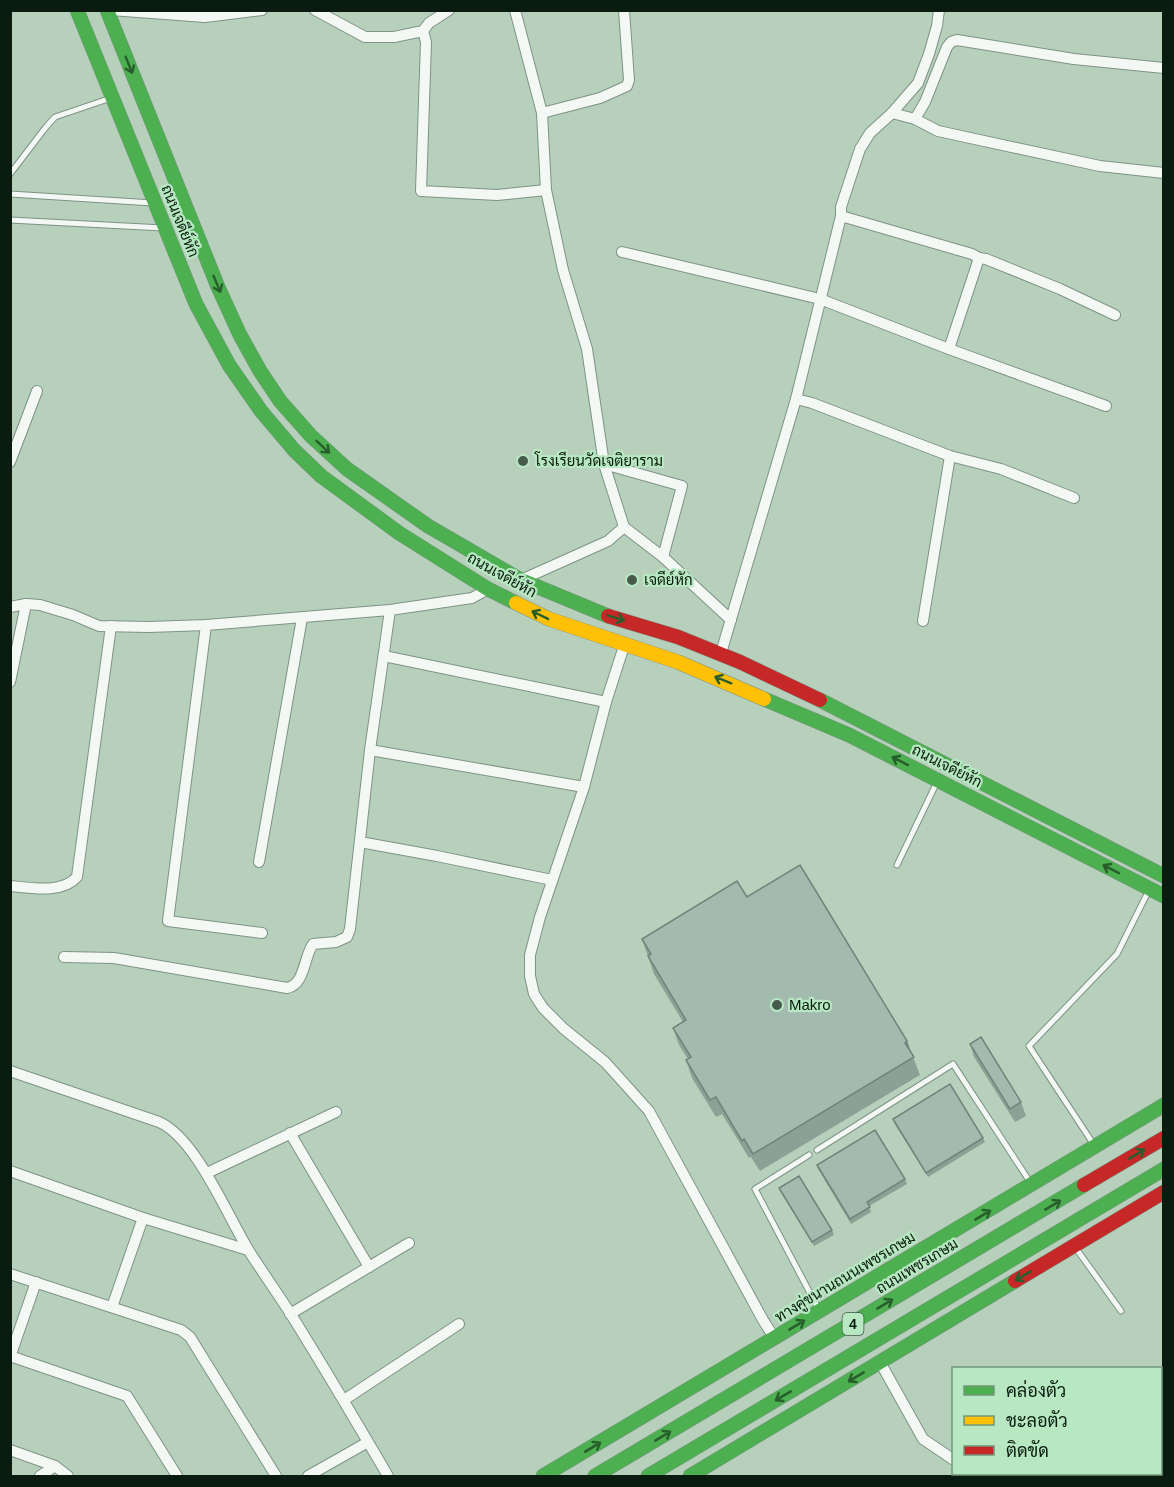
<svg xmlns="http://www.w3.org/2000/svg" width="1174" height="1487" viewBox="0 0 1174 1487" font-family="Helvetica,Sarabun,sans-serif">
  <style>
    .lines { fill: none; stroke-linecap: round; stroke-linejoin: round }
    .lane-casing { stroke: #7e9384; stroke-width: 7 }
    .street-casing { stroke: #7e9384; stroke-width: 12 }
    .fast-casing { stroke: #7e9384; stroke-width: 15 }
    .slow-casing { stroke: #7e9384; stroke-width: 15 }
    .jam-casing { stroke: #7e9384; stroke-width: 15 }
    .lane { stroke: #f4f8f5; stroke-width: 5 }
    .street { stroke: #f4f8f5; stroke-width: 10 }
    .fast { stroke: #4caf50; stroke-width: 14 }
    .slow { stroke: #ffc107; stroke-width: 14 }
    .jam { stroke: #c62828; stroke-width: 14 }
    .wall { fill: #8ca196 }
    .shaded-wall { fill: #72837a }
    .building { fill: #a3bbae; stroke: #72837a; stroke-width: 1.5 }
    .oneway { stroke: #285e2c }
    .poi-dot { fill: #465b4c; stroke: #b7e8c2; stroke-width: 2 }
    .labels { text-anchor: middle; stroke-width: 4.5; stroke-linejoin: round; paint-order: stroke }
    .shield { fill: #b7e8c2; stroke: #3e5945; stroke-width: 1.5 }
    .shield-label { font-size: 14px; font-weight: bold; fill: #0a1c0f }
    .street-label { font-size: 15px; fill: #0a1c0f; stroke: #b7e8c2 }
    .poi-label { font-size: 15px; fill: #0a1c0f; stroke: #b7e8c2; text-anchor: start }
  </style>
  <rect width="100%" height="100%" fill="#b6d0bc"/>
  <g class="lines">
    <defs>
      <g id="lane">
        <polyline points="10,174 46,127 55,117 111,98"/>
        <polyline points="10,194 153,203"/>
        <polyline points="10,220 163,228"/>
        <polyline points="897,865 937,782"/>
        <polyline points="1094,1145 1029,1046 1117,954 1149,890"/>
        <polyline points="817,1150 953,1064 1030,1182"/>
        <polyline points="809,1155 755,1189 819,1310"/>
        <polyline points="1075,1247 1121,1311"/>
      </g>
      <g id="street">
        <polyline points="111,10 205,17 262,10"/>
        <polyline points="315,10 365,37 394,37 423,31 429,23 449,10"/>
        <polyline points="515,10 542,113 546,190 563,270 587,349 604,464 624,527 608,541 521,580"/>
        <polyline points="423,31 426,42 421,191 497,195 546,190"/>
        <polyline points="542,113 600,98 627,86 629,80 624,10"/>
        <polyline points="892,113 915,119 938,131 1100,166 1164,173"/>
        <polyline points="915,119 925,102 947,47 951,42 957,40 1074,59 1164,68"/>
        <polyline points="841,216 972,254 979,258 986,259 1060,289 1115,315"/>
        <polyline points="622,252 820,299 949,349 1106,406"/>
        <polyline points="949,349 979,258"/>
        <polyline points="796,399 812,403 950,456 1001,469 1074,498"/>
        <polyline points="10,462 37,391"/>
        <polyline points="604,464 682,486 663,557"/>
        <polyline points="624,527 663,557 731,620"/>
        <polyline points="10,607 26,604 40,605 73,615 99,626 149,627 206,625 390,610 472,598 488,589"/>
        <polyline points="923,621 950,456"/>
        <polyline points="206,625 168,921 262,933"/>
        <polyline points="624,646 606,702 584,787 540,917 530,955 530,976 534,994 543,1008 564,1029 605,1062 649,1111 763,1320 775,1339"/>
        <polyline points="721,653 796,399 841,216 841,207 860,149 870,133 892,113 918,83 929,54 937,26 939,10"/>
        <polyline points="384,656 606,702"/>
        <polyline points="10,682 26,604"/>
        <polyline points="370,750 584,787"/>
        <polyline points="360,842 437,856 552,880"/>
        <polyline points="259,862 302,618"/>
        <path d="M10 886C31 888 62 894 77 877L111 626"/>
        <path d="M64 957 114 958 287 988C305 985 304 956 313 944L336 942 347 937 350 929 370 750 390 610"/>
        <path d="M10 1071 159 1122C196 1138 228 1217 249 1251 263 1273 278 1294 292 1316 325 1369 357 1423 388 1476"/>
        <polyline points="290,1133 369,1267"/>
        <polyline points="10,1171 143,1218 248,1250"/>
        <polyline points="207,1173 336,1112"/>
        <polyline points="10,1274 181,1330 190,1337 276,1476"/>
        <polyline points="112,1307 143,1218"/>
        <polyline points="290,1314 409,1243"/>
        <polyline points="10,1356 127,1396 177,1476"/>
        <polyline points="10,1357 36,1282"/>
        <polyline points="880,1362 923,1439 954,1460"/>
        <polyline points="344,1400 459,1324"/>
        <polyline points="10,1450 55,1466 68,1476"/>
        <polyline points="973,1474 978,1476"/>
        <polyline points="40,1476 55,1466"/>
        <polyline points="308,1476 368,1442"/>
      </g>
      <g id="fast">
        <polyline points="77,10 196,304 229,365 261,411 294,450 321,476 399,533 488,589 516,603"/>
        <polyline points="107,10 218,287 240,335 260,371 280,401 311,436 347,469 428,526 521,580 608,616"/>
        <polyline points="764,699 849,735 1164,896"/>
        <polyline points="820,700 1164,876"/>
        <polyline points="543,1476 1164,1105"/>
        <polyline points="595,1476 1084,1185"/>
        <polyline points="648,1476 1164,1169"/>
        <polyline points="690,1476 1015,1281"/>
      </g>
      <polyline id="slow" points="516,603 549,619 678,662 764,699"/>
      <g id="jam">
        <polyline points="608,616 678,637 740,662 820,700"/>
        <polyline points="1084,1185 1164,1138"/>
        <polyline points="1015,1281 1164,1192"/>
      </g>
    </defs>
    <use href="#lane" class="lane-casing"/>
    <use href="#street" class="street-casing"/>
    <use href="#fast" class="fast-casing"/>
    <use href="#slow" class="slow-casing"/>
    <use href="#jam" class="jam-casing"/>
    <use href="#lane" class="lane"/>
    <use href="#street" class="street"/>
    <use href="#fast" class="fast"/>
    <use href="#slow" class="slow"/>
    <use href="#jam" class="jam"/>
  </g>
  <g class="wall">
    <polygon points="747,897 907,1041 920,1075 760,1171 751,1157 749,1158 722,1114 716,1117 692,1078 686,1060 688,1059 679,1045 673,1028 683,1022 654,974 642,939"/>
    <polygon points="970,1044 1021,1102 1026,1116 1015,1122 974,1057"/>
    <polygon points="893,1119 983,1138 985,1142 928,1177 894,1123"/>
    <polygon points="817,1165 905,1179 907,1184 869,1206 871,1212 851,1224 818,1169"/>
    <polygon points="779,1188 832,1230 834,1235 814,1246 781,1193"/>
  </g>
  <polygon class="shaded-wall" points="907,1041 913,1058 905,1043"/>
  <g class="building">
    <polygon points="800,865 907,1041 905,1043 914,1057 753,1154 744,1139 742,1141 716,1097 710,1100 686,1060 691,1057 673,1028 686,1020 648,956 651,954 642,939 737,881 747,897"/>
    <polygon points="981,1037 1021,1102 1010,1109 970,1044"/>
    <polygon points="950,1084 983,1138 926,1173 893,1119"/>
    <polygon points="875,1130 905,1179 867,1202 870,1207 850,1219 817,1165"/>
    <polygon points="799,1176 832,1230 812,1242 779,1188"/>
  </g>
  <defs><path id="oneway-shaft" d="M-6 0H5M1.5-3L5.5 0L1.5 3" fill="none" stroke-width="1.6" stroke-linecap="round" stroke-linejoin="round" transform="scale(1.5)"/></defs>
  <g class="oneway">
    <use href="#oneway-shaft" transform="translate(129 65) rotate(68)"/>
    <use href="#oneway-shaft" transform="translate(217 284) rotate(67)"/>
    <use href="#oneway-shaft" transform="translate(323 447) rotate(43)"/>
    <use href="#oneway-shaft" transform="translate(540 615) rotate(-154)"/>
    <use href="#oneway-shaft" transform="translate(616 618) rotate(17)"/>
    <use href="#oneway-shaft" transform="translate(723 680) rotate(-158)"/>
    <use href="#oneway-shaft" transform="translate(900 761) rotate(-153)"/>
    <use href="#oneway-shaft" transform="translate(1111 869) rotate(-153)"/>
    <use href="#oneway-shaft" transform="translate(1137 1154) rotate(-31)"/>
    <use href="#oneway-shaft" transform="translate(1053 1205) rotate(-31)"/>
    <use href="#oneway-shaft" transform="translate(983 1215) rotate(-31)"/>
    <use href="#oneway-shaft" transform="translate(1023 1276) rotate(149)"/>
    <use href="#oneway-shaft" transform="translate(885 1304) rotate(-31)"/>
    <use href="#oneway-shaft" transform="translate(797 1325) rotate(-31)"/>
    <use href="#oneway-shaft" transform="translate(856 1377) rotate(149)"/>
    <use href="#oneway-shaft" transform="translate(783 1396) rotate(149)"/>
    <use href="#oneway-shaft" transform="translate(663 1436) rotate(-31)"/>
    <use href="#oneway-shaft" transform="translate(593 1447) rotate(-31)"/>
  </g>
  <g class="poi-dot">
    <circle cx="523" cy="461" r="6"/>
    <circle cx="632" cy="580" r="6"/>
    <circle cx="777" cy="1005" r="6"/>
  </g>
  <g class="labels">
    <rect class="shield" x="842.5" y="1313" width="21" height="22" rx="4.5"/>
    <g class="shield-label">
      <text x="853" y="1329">4</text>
    </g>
    <g class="street-label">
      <text transform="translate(180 221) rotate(68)" y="5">ถนนเจดีย์หัก</text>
      <text transform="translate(502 575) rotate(29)" y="5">ถนนเจดีย์หัก</text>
      <text transform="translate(947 766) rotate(27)" y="5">ถนนเจดีย์หัก</text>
      <text transform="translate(917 1266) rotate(-31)" y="5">ถนนเพชรเกษม</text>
      <text transform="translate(845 1277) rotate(-31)" y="5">ทางคู่ขนานถนนเพชรเกษม</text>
    </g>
    <g class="poi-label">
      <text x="535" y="466">โรงเรียนวัดเจติยาราม</text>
      <text x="644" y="585">เจดีย์หัก</text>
      <text x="789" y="1010">Makro</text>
    </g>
  </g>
  <rect width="1174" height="1487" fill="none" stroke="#0a1c0f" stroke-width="24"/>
  <rect x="952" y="1367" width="210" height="108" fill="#b7e8c2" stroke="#72967a" stroke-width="1.5"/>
  <rect x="964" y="1386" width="30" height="9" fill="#4caf50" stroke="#72967a" stroke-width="1.5"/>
  <text x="1006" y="1397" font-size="18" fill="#0a1c0f">คล่องตัว</text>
  <rect x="964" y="1416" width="30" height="9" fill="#ffc107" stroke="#72967a" stroke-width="1.5"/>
  <text x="1006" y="1427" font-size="18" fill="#0a1c0f">ชะลอตัว</text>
  <rect x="964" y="1446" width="30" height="9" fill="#c62828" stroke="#72967a" stroke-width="1.5"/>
  <text x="1006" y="1457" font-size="18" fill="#0a1c0f">ติดขัด</text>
</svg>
